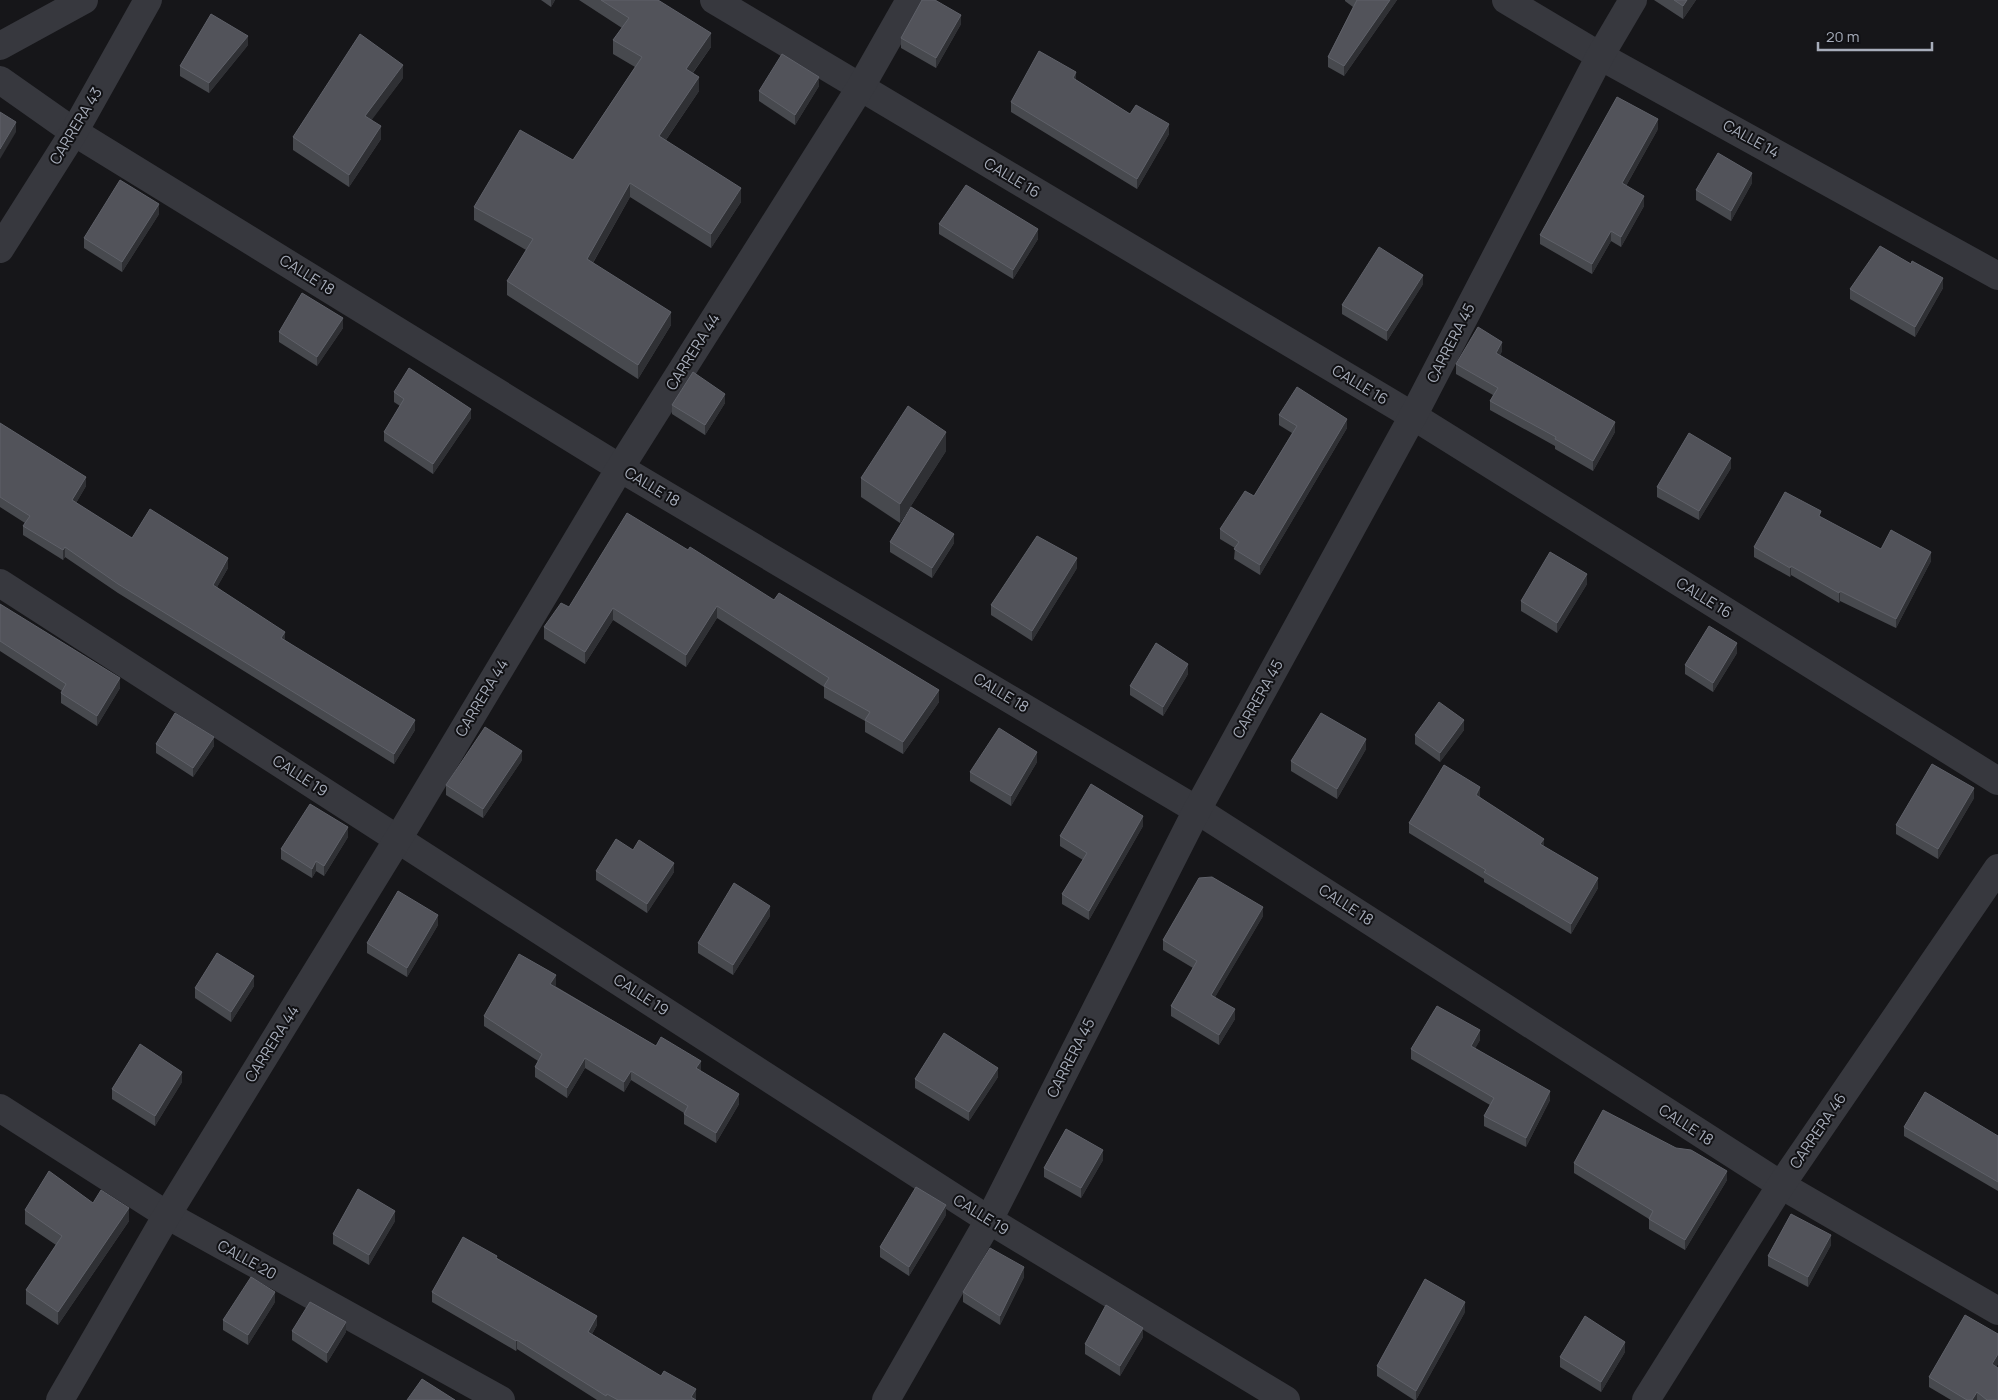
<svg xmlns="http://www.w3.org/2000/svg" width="1998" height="1400" viewBox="0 0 1998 1400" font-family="Manrope,sans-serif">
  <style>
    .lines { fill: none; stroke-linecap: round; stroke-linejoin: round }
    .minor { stroke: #37383e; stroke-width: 28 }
    .wall { fill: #47494e }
    .shaded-wall { fill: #2f3034 }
    .building { fill: #52535a; stroke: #5f6169 }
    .labels { text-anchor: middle; stroke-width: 4; stroke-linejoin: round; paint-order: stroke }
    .street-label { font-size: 15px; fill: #a7adba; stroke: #111114 }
  </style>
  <rect width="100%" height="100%" fill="#161619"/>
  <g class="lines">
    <g class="minor">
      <polyline points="714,0 1413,416 1998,781"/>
      <polyline points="1506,0 1600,56 1998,276"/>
      <polyline points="0,46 84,0"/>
      <polyline points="0,80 74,132 620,468 1197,810 1781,1185 1998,1311"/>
      <polyline points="0,249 74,132 148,0"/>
      <polyline points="0,583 989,1220 1286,1400"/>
      <polyline points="0,1108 167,1215 501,1400"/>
      <polyline points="60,1400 167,1215 398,839 620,468 860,88 910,0"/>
      <polyline points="886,1400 989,1220 1197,810 1413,416 1600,56 1633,0"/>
      <polyline points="1646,1400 1781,1185 1998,868"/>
    </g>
  </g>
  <g class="wall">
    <polygon points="541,0 555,0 551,7"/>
    <polygon points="579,0 658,0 711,47 693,73 699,91 666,140 741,202 711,248 630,197 593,263 671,325 638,379 507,295 507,281 526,250 474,220 474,207 573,160 635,67 613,54 613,40 622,28"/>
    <polygon points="1345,0 1397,0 1344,76 1328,67 1328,57 1353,7 1345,1"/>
    <polygon points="1654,0 1696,0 1683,19"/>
    <polygon points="961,24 936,68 901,48 901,38"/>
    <polygon points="248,45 209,93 180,76 180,66"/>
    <polygon points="403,78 371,120 381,139 349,187 293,150 293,137"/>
    <polygon points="1076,80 1130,114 1169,134 1137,189 1011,112 1011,102"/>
    <polygon points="819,86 795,125 759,101 759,91"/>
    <polygon points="1658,129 1626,186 1644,206 1621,247 1611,241 1592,274 1540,244 1540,235"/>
    <polygon points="1752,183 1731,221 1696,200 1696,190"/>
    <polygon points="159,214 122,272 84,248 84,238"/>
    <polygon points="939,224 1038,239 1013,279 939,234"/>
    <polygon points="1911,264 1943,288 1915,337 1850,299 1850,289"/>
    <polygon points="1423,284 1387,341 1342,314 1342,305"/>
    <polygon points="343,328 317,366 279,342 279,332"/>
    <polygon points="1502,351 1500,355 1615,432 1593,471 1555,449 1555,446 1490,410 1490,401 1493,395 1456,374 1456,364"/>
    <polygon points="394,392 471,418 433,474 384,441 384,432 400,406 394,402"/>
    <polygon points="725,403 705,435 672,414 672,405"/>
    <polygon points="1279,415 1347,428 1260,575 1234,559 1235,548 1220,539 1220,529 1254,496 1292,433 1279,425"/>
    <polygon points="0,423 86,486 76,503 132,538 228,568 217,587 285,640 415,730 394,764 118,593 65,557 63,560 23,535 23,526 25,523 0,507"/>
    <polygon points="946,451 900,523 861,497 861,478"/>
    <polygon points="1731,468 1699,520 1657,497 1657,487"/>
    <polygon points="1821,518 1881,549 1931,561 1896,628 1840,601 1839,603 1791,575 1790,577 1754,557 1754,547"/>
    <polygon points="890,542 954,543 932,578 890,552"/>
    <polygon points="688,550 774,600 939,702 903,754 865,732 865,721 824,698 824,687 717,618 686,667 613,620 585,664 544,639 544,627"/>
    <polygon points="1077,568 1032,641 991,615 991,605"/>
    <polygon points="1587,584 1557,633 1521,611 1521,601"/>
    <polygon points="0,604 120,688 97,726 61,703 61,693 62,691 0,651"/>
    <polygon points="1737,653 1713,692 1685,674 1685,665"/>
    <polygon points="1188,674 1163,716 1130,695 1130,686"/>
    <polygon points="1464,730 1440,762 1415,744 1415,735"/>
    <polygon points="156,744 214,746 193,777 156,753"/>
    <polygon points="1366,749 1337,799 1291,771 1291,761"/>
    <polygon points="522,760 483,818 446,795 446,785"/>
    <polygon points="1037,762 1011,806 970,781 970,772"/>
    <polygon points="1480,796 1480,797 1598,888 1571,934 1484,882 1484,879 1409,833 1409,823"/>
    <polygon points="1974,798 1938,859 1896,834 1896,825"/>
    <polygon points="1143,826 1089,920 1062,904 1062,894 1083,860 1060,846 1060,836"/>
    <polygon points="348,837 324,876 316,871 312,878 281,859 281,849"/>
    <polygon points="633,850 674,872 647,913 596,880 596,871"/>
    <polygon points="770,916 733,975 698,953 698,943"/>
    <polygon points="1263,916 1215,997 1235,1019 1219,1045 1171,1016 1171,1006 1193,968 1163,950 1163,940"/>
    <polygon points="438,925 407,977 367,953 367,943"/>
    <polygon points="556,985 555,986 656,1046 701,1071 739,1104 716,1143 684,1124 684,1113 631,1080 624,1092 585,1068 567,1098 535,1077 535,1067 538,1061 484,1026 484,1016"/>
    <polygon points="254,986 231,1022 195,998 195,988"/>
    <polygon points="1480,1040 1475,1048 1550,1100 1526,1147 1484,1126 1484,1116 1490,1105 1411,1059 1411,1049"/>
    <polygon points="998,1077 969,1121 915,1088 915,1079"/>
    <polygon points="182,1082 155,1126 112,1099 112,1089"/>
    <polygon points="1904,1127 1998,1136 1998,1191 1904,1136"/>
    <polygon points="1103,1160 1081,1198 1044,1177 1044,1168"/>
    <polygon points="1574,1163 1727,1180 1685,1250 1649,1229 1649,1219 1574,1173"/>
    <polygon points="93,1203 129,1221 58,1325 26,1304 26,1290 56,1245 25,1224 25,1210"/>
    <polygon points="946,1215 909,1276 880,1257 880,1247"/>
    <polygon points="395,1221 369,1265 333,1244 333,1234"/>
    <polygon points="1831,1245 1808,1287 1768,1266 1768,1256"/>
    <polygon points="497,1258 597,1325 592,1334 696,1399 696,1400 597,1400 517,1349 516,1351 432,1302 432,1292"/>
    <polygon points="1024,1277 1000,1325 963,1302 963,1292"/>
    <polygon points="275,1302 248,1345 223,1330 223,1320"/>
    <polygon points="1465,1312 1416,1400 1414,1400 1377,1376 1377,1366"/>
    <polygon points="292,1331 346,1332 327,1363 292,1340"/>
    <polygon points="1143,1337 1120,1376 1085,1354 1085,1344"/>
    <polygon points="1625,1352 1601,1392 1560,1367 1560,1357"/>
    <polygon points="1998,1364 1996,1367 1998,1400 1951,1400 1929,1387 1929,1377"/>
  </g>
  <g class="shaded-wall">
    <polygon points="551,0 555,0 551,7"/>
    <polygon points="1390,0 1397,0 1344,76 1344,66"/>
    <polygon points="1687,0 1696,0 1683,19 1683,6"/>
    <polygon points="961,15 961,24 936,68 936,58"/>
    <polygon points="711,33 711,47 686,82 686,69"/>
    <polygon points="248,36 248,45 209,93 209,83"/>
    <polygon points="403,65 403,78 365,129 365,116"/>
    <polygon points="1076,72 1076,82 1073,78"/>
    <polygon points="699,77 699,91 659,150 659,136"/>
    <polygon points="819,77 819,86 795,125 795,115"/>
    <polygon points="1658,119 1658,129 1622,193 1622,183"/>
    <polygon points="16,122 16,132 0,159 0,149"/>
    <polygon points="1169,124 1169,134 1137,189 1137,179"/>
    <polygon points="381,126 381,139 349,187 349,175"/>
    <polygon points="1752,173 1752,183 1731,221 1731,211"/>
    <polygon points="630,183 630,197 587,273 587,259"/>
    <polygon points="741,188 741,202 711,248 711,234"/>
    <polygon points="1644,196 1644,206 1621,247 1621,237"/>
    <polygon points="159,204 159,214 122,272 122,262"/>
    <polygon points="1038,229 1038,239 1013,279 1013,270"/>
    <polygon points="1611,231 1611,241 1592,274 1592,264"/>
    <polygon points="1423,275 1423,284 1387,341 1387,331"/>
    <polygon points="1943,278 1943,288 1915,337 1915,327"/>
    <polygon points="671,312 671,325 638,379 638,365"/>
    <polygon points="343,318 343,328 317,366 317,357"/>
    <polygon points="1502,342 1502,351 1496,363 1496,353"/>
    <polygon points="725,394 725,403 705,435 705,425"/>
    <polygon points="471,409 471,418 433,474 433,464"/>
    <polygon points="1347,419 1347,428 1260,575 1260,565"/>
    <polygon points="1615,422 1615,432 1593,471 1593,461"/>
    <polygon points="946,432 946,451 900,523 900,504"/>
    <polygon points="1731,458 1731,468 1699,520 1699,511"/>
    <polygon points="86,477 86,486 72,510 72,500"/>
    <polygon points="954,534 954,543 932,578 932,568"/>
    <polygon points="65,547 65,557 63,560 63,550"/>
    <polygon points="1931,552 1931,561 1896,628 1896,619"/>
    <polygon points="228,558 228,568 213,594 213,585"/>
    <polygon points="1077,558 1077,568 1032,641 1032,631"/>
    <polygon points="1791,566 1791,575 1790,577 1790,568"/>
    <polygon points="1587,574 1587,584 1557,633 1557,623"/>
    <polygon points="1840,591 1840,601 1839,603 1839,593"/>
    <polygon points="717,606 717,618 686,667 686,655"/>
    <polygon points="613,608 613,620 585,664 585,652"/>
    <polygon points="285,632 285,642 281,638"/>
    <polygon points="1737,643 1737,653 1713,692 1713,683"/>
    <polygon points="1188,664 1188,674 1163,716 1163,707"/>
    <polygon points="120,678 120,688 97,726 97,716"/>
    <polygon points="939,690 939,702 903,754 903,742"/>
    <polygon points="415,720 415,730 394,764 394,754"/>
    <polygon points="1464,720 1464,730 1440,762 1440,753"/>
    <polygon points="214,737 214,746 193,777 193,768"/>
    <polygon points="1366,739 1366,749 1337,799 1337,789"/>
    <polygon points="522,751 522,760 483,818 483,809"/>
    <polygon points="1037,752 1037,762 1011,806 1011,796"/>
    <polygon points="1480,787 1480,796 1476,804 1476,795"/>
    <polygon points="1974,788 1974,798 1938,859 1938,849"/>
    <polygon points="1143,816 1143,826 1089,920 1089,911"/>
    <polygon points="348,827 348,837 324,876 324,866"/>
    <polygon points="1544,839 1544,848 1540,844"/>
    <polygon points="316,861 316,871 312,878 312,869"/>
    <polygon points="674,863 674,872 647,913 647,904"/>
    <polygon points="1598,878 1598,888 1571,934 1571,924"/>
    <polygon points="770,906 770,916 733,975 733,965"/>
    <polygon points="1263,907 1263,916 1211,1004 1211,995"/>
    <polygon points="438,915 438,925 407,977 407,968"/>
    <polygon points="556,975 556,985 550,993 550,984"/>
    <polygon points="254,976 254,986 231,1022 231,1012"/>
    <polygon points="1235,1009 1235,1019 1219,1045 1219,1035"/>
    <polygon points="1480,1030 1480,1040 1471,1056 1471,1046"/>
    <polygon points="585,1058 585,1068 567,1098 567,1088"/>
    <polygon points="701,1061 701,1071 696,1068"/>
    <polygon points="998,1068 998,1077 969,1121 969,1112"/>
    <polygon points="631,1071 631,1080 624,1092 624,1082"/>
    <polygon points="182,1072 182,1082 155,1126 155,1116"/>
    <polygon points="1550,1091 1550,1100 1526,1147 1526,1138"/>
    <polygon points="739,1094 739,1104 716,1143 716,1133"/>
    <polygon points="1103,1150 1103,1160 1081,1198 1081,1188"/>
    <polygon points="1727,1171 1727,1180 1685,1250 1685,1240"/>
    <polygon points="946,1205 946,1215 909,1276 909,1267"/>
    <polygon points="129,1208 129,1221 58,1325 58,1312"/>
    <polygon points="395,1211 395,1221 369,1265 369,1255"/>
    <polygon points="1831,1235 1831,1245 1808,1287 1808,1277"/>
    <polygon points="1024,1267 1024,1277 1000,1325 1000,1316"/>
    <polygon points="275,1292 275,1302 248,1345 248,1335"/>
    <polygon points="1465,1302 1465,1312 1416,1400 1416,1391"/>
    <polygon points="597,1316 597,1325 588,1341 588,1332"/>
    <polygon points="346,1322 346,1332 327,1363 327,1353"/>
    <polygon points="1143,1328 1143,1337 1120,1376 1120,1366"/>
    <polygon points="517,1340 517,1349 516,1351 516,1341"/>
    <polygon points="1625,1342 1625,1352 1601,1392 1601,1382"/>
    <polygon points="1998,1354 1998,1364 1992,1374 1992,1364"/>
    <polygon points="696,1389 696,1399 695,1400 691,1397"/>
    <polygon points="1977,1392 1977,1400 1972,1400"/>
  </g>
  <g class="building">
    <polygon points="601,0 658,0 711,33 686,69 699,77 659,136 741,188 711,234 630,183 587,259 671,312 638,365 507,281 533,239 474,207 520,130 573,160 642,57 613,40 629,18"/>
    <polygon points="922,0 935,0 961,15 936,58 901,38"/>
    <polygon points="1357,0 1390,0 1344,66 1328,57"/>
    <polygon points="1674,0 1687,0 1683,6"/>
    <polygon points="211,14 248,36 209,83 180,66"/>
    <polygon points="360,34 403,65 365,116 381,126 349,175 293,137"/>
    <polygon points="1039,51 1076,72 1073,78 1130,114 1136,105 1169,124 1137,179 1011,102"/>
    <polygon points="782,54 819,77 795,115 759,91"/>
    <polygon points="1617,97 1658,119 1622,183 1644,196 1621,237 1611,231 1592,264 1540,235"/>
    <polygon points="0,112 16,122 0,149"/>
    <polygon points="1718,153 1752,173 1731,211 1696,190"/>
    <polygon points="120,180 159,204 122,262 84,238"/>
    <polygon points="966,185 1038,229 1013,270 939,224"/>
    <polygon points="1880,246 1911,264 1912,261 1943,278 1915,327 1850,289"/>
    <polygon points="1379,247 1423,275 1387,331 1342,305"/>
    <polygon points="302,293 343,318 317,357 279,332"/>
    <polygon points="1478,327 1502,342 1496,353 1615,422 1593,461 1555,439 1556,437 1490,401 1498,388 1456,364"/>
    <polygon points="409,368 471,409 433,464 384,432 404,399 394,392"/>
    <polygon points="693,372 725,394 705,425 672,405"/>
    <polygon points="1297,387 1347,419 1260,565 1234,549 1239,542 1220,529 1245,491 1254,496 1297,426 1279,415"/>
    <polygon points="908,406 946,432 900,504 861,478"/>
    <polygon points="0,423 86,477 72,500 132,538 150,509 228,558 213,585 285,632 281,638 415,720 394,754 118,584 65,547 63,550 23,526 30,516 0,497"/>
    <polygon points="1689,433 1731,458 1699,511 1657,487"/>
    <polygon points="1785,492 1821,511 1819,516 1881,549 1891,530 1931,552 1896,619 1840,591 1839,593 1791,566 1790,568 1754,547"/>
    <polygon points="911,507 954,534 932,568 890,542"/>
    <polygon points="627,513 688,550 690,547 774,600 779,593 939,690 903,742 865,720 870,712 824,686 829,678 717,606 686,655 613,608 585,652 544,627 561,603 569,607"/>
    <polygon points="1037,536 1077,558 1032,631 991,605"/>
    <polygon points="1550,552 1587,574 1557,623 1521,601"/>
    <polygon points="0,604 120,678 97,716 61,693 66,684 0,641"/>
    <polygon points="1709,626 1737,643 1713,683 1685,665"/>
    <polygon points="1156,643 1188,664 1163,707 1130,686"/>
    <polygon points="1439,702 1464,720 1440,753 1415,735"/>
    <polygon points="175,713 214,737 193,768 156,744"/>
    <polygon points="1321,713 1366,739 1337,789 1291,761"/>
    <polygon points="485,727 522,751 483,809 446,785"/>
    <polygon points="999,728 1037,752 1011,796 970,772"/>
    <polygon points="1932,764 1974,788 1938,849 1896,825"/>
    <polygon points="1444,765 1480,787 1476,795 1544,839 1540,844 1598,878 1571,924 1484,872 1486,870 1409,823"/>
    <polygon points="1091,784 1143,816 1089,911 1062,894 1087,853 1060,836"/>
    <polygon points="310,804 348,827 324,866 316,861 312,869 281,849"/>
    <polygon points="616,839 633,850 639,840 674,863 647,904 596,871"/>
    <polygon points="1212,877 1263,907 1211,995 1235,1009 1219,1035 1171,1006 1197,961 1163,940 1199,878"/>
    <polygon points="734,883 770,906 733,965 698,943"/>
    <polygon points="398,891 438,915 407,968 367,943"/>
    <polygon points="217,953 254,976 231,1012 195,988"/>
    <polygon points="519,954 556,975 550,984 656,1046 661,1037 701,1061 696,1068 739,1094 716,1133 684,1114 688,1106 631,1071 624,1082 585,1058 567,1088 535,1067 542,1054 484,1016"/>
    <polygon points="1437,1006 1480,1030 1471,1046 1550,1091 1526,1138 1484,1116 1494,1098 1411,1049"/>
    <polygon points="944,1033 998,1068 969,1112 915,1079"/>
    <polygon points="140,1044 182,1072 155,1116 112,1089"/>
    <polygon points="1925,1092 1998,1136 1998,1182 1904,1127"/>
    <polygon points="1603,1110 1676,1148 1691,1150 1727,1171 1685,1240 1649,1219 1653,1211 1574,1163"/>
    <polygon points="1066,1129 1103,1150 1081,1188 1044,1168"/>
    <polygon points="49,1171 93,1203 101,1190 129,1208 58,1312 26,1290 62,1236 25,1210"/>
    <polygon points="916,1187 946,1205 909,1267 880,1247"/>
    <polygon points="358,1189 395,1211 369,1255 333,1234"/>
    <polygon points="1791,1214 1831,1235 1808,1277 1768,1256"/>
    <polygon points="463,1237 497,1256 496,1258 597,1316 588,1332 661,1376 664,1371 696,1389 691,1397 696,1400 618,1400 607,1394 606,1396 517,1340 516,1341 432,1292"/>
    <polygon points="990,1248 1024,1267 1000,1316 963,1292"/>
    <polygon points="251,1277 275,1292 248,1335 223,1320"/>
    <polygon points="1425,1279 1465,1302 1416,1391 1377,1366"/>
    <polygon points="310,1302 346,1322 327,1353 292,1331"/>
    <polygon points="1106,1305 1143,1328 1120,1366 1085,1344"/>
    <polygon points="1965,1315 1998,1334 1998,1354 1992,1364 1998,1368 1998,1400 1987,1400 1977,1392 1972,1400 1967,1400 1929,1377"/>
    <polygon points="1585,1316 1625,1342 1601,1382 1560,1357"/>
    <polygon points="422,1379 455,1400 407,1400"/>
  </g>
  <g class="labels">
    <g class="street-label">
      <text transform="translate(76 126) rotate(-59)" y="5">CARRERA 43</text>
      <text transform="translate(1751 139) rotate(29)" y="5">CALLE 14</text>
      <text transform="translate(1012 178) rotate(31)" y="5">CALLE 16</text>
      <text transform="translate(307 275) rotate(32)" y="5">CALLE 18</text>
      <text transform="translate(1451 343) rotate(-63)" y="5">CARRERA 45</text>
      <text transform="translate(693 352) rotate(-58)" y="5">CARRERA 44</text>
      <text transform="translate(1360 385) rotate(31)" y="5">CALLE 16</text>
      <text transform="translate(652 487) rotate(31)" y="5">CALLE 18</text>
      <text transform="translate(1704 598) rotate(32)" y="5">CALLE 16</text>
      <text transform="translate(1001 693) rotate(31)" y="5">CALLE 18</text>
      <text transform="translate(482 698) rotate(-59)" y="5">CARRERA 44</text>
      <text transform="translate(1258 699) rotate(-61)" y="5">CARRERA 45</text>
      <text transform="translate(300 776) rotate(33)" y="5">CALLE 19</text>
      <text transform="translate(1346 905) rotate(33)" y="5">CALLE 18</text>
      <text transform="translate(641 995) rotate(33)" y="5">CALLE 19</text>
      <text transform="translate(272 1044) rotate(-58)" y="5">CARRERA 44</text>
      <text transform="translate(1071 1058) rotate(-63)" y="5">CARRERA 45</text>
      <text transform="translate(1686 1125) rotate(33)" y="5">CALLE 18</text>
      <text transform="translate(1818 1131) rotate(-56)" y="5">CARRERA 46</text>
      <text transform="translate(981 1215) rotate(32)" y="5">CALLE 19</text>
      <text transform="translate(247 1260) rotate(29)" y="5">CALLE 20</text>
    </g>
  </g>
  <path d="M1818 42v8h114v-8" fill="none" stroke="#a7adba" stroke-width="2.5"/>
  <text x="1826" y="42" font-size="15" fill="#a7adba" stroke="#111114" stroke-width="4" paint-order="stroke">20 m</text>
</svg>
